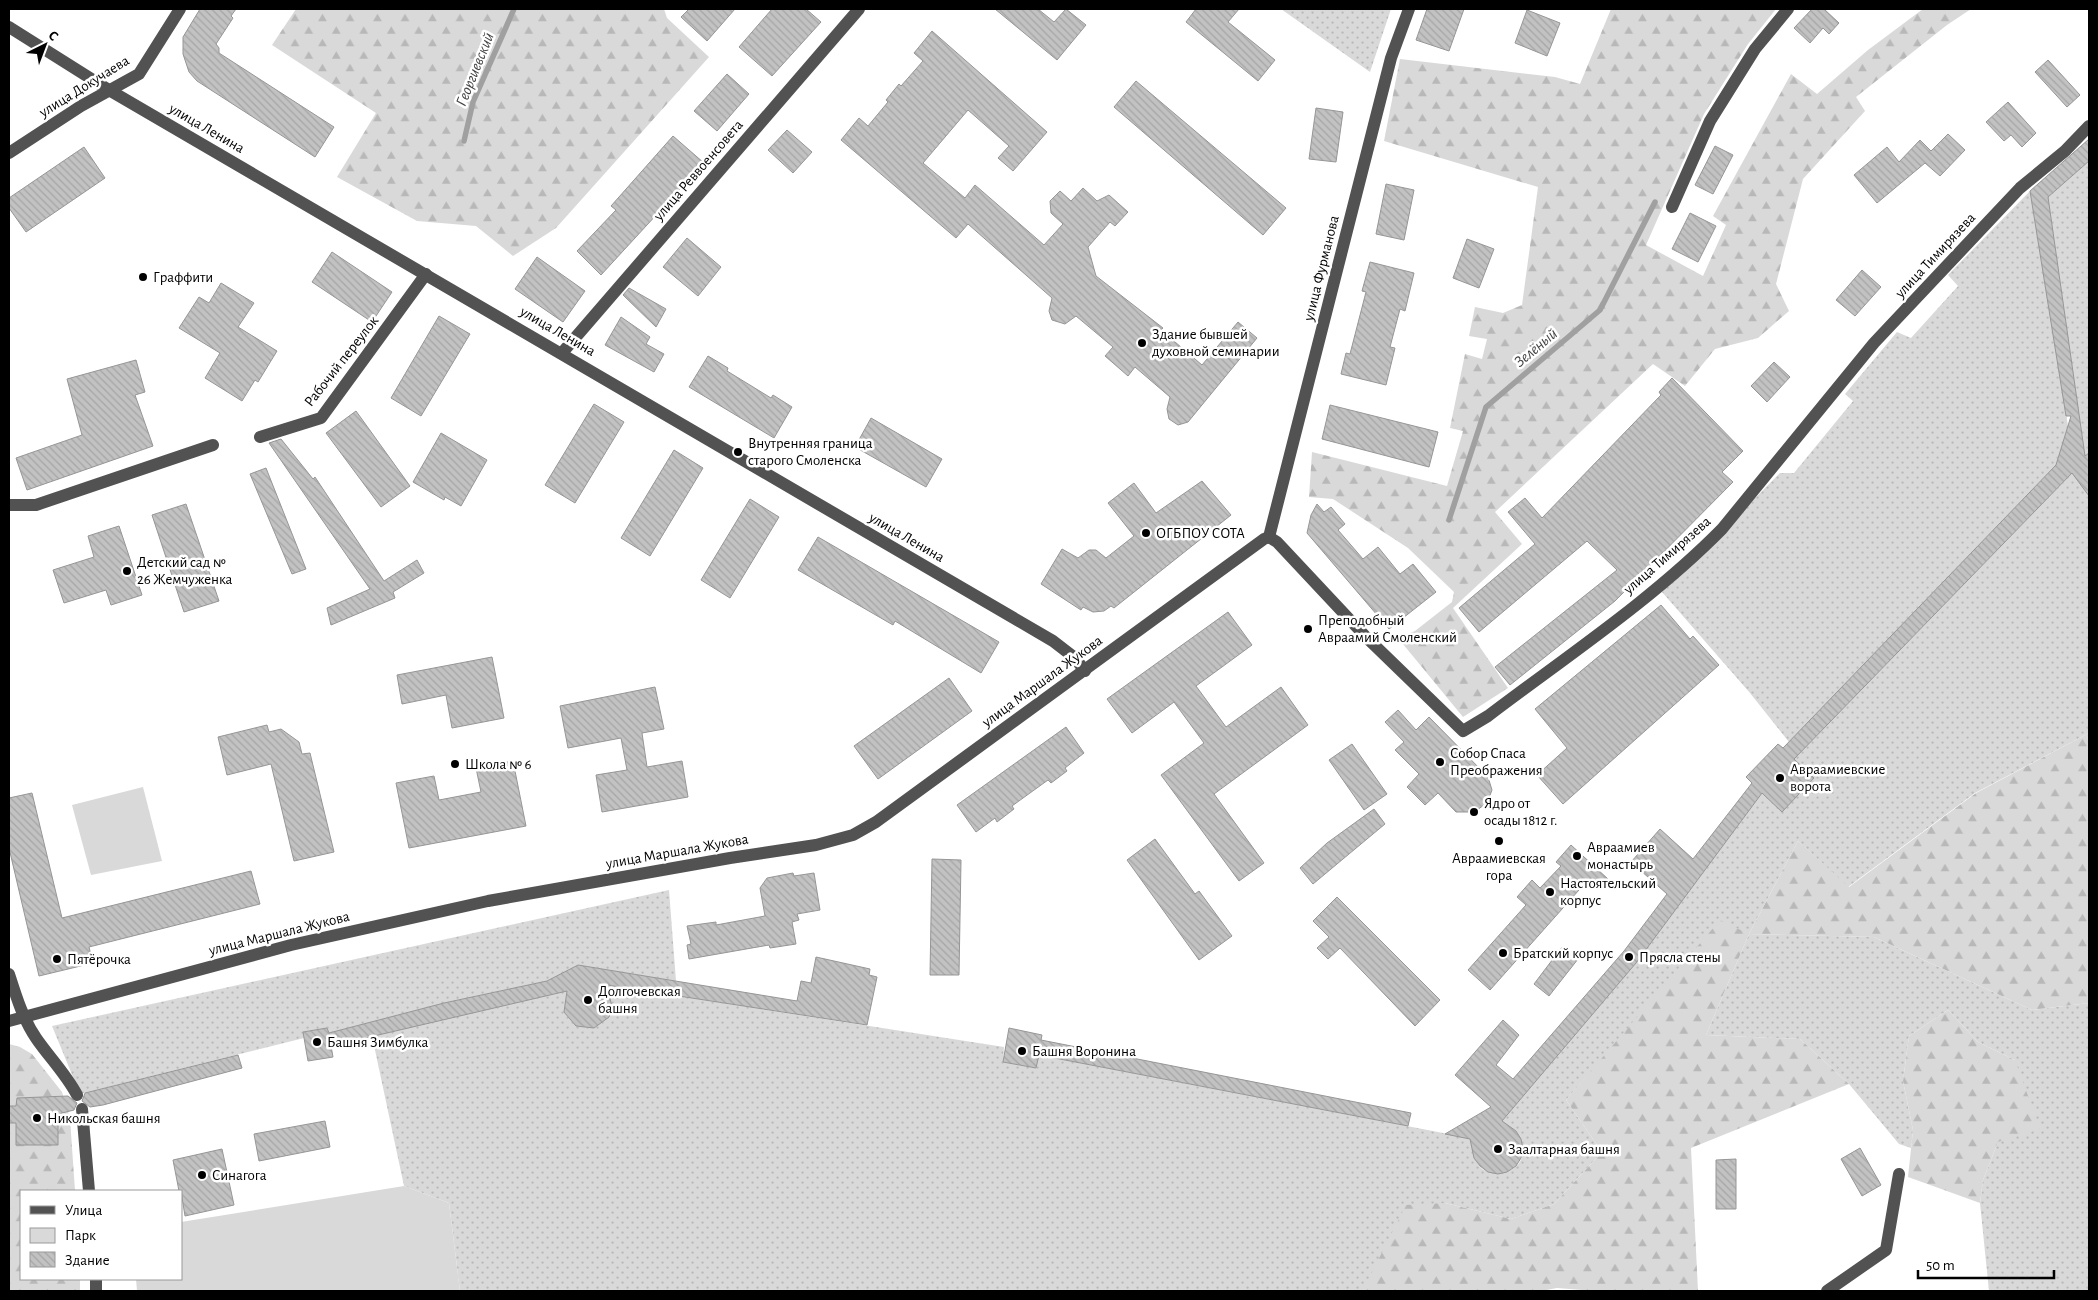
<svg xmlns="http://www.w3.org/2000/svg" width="2098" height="1300" viewBox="0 0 2098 1300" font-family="'Alegreya Sans',sans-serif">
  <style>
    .grass { fill: url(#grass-dots) }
    .forest { fill: url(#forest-firs) }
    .park { fill: #d9d9d9 }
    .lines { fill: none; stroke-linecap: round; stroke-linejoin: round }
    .stream { stroke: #a0a0a0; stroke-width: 5.5 }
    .building { fill: url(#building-back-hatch); stroke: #969696 }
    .minor { stroke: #525252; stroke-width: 12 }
    .poi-dot { fill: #000; stroke: #fff; stroke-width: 2 }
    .labels { text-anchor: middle; stroke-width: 5; stroke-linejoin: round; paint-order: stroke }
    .street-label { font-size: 15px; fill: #000; stroke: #fff }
    .poi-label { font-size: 15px; fill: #000; stroke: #fff; text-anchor: start }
    .water-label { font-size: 16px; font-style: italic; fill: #414141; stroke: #fff }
  </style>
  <defs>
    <pattern id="grass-dots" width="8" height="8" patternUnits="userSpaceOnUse" patternTransform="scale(1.25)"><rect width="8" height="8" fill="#d9d9d9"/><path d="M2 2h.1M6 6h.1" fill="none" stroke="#b8b8b8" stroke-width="1.8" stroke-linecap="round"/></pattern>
    <pattern id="forest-firs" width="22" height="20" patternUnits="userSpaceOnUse" patternTransform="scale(1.25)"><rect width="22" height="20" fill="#d9d9d9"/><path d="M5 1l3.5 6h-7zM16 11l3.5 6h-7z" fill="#b8b8b8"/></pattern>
    <pattern id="building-back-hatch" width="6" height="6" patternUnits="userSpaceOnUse" patternTransform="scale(1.25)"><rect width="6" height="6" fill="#c2c2c2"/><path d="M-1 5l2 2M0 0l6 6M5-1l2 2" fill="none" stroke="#a5a5a5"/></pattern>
  </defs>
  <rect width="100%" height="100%" fill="#fff"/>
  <g class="grass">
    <polygon points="1281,9 1391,9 1370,72"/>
    <polygon points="2089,161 2089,453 2085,456 2048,197"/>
    <polygon points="2030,191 2068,426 2056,465 1789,742 1750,693 1662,592 1780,473 1794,473 1853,401 1845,394 1897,332 1911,338 1958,286 1948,275"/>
    <path d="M2080 465 2089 495V733L1975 793 1848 887 1798 841 1749 934 1874 937 2032 1010 2089 1003V1291H1989L1980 1203 1983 1180 1998 1142 2015 1060 1978 1042 1948 1010 1909 1036 1903 1081 1913 1130 1911 1148 1899 1144 1849 1084 1800 1039 1706 1035 1749 934 1625 1033 1566 1100 1602 1152 1554 1204 1511 1219 1445 1203 1363 1290 1367 1291H460L449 1203 404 1186 372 1036 567 991 564 1012 576 1026 594 1028C613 1013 618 1003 600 984L1004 1047 1003 1062 1035 1068 1039 1055 1474 1139C1474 1152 1474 1172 1493 1172 1497 1172 1504 1173 1508 1171 1533 1162 1524 1128 1499 1124L1636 963 1762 793 1814 778 1794 759Z"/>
    <polygon points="669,890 676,981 578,965 547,981 444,1003 329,1033 327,1028 303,1032 304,1038 80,1094 52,1026"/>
  </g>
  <g class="forest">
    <polygon points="296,9 664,9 667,18 709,57 556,228 513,256 476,226 417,221 337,177 376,113 272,45"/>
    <polygon points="1611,9 1776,9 1748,44 1704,114 1646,245 1703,276 1726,225 1713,216 1791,74 1817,94 1868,50 1923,9 1971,9 1947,25 1856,97 1865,111 1803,179 1776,284 1789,311 1758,338 1715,349 1685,386 1653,364 1495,512 1522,544 1453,608 1508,688 1463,717 1398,638 1415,631 1452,602 1454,592 1408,548 1333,499 1309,497 1312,452 1447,486 1463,431 1450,428 1465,354 1482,359 1487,339 1469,336 1475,307 1503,313 1522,305 1538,187 1384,141 1400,59 1555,77 1580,84"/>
    <polygon points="2089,733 2089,1003 2032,1010 1874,937 1749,934 1706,1035 1800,1039 1849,1084 1691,1148 1698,1291 1595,1291 1557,1288 1541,1291 1363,1290 1406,1205 1445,1203 1511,1219 1554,1204 1602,1152 1566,1100 1720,920 1749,934 1798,841 1849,887 1976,793"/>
    <polygon points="1948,1010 1978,1042 2015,1060 2040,1129 1998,1142 1983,1180 1980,1203 1908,1177 1913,1130 1903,1081 1909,1036"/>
    <polygon points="9,1044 20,1047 32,1054 62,1092 70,1118 75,1191 21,1191 21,1279 80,1279 80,1291 9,1291"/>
  </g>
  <g class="park">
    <polygon points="143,787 162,861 91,875 72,805"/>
    <polygon points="404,1186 449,1203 460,1291 137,1291 136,1279 181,1279 181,1222"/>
  </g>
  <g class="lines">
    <g class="stream">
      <polyline points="464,141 473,102 514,9"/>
      <polyline points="1449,520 1486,407 1600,310 1655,202"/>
    </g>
  </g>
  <g class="building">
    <polygon points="200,9 236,9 231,16 233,18 216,44 219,48 219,53 334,127 315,157 197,81 189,72 183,54 183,37"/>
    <polygon points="689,9 735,9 707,41 681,17"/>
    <polygon points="772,9 806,9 821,22 772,76 739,47"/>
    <polygon points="995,9 1038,9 1054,22 1066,9 1086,25 1057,60"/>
    <polygon points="1196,9 1239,9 1228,22 1275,60 1258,81 1186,22"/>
    <polygon points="1427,9 1464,9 1449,51 1416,40"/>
    <polygon points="1812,9 1824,9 1839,23 1829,34 1823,28 1810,43 1794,28"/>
    <polygon points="1527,10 1560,23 1547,56 1515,43"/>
    <polygon points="932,31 1047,132 1013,171 998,158 1009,146 968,110 923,163 965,198 975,185 1044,245 1063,224 1051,213 1050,201 1060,191 1071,201 1083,188 1097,201 1109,195 1128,212 1115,226 1110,222 1088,247 1096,276 1163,328 1161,330 1202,365 1238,322 1257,338 1188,422 1178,425 1169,419 1167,409 1170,397 1135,367 1128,376 1105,356 1113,347 1076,316 1065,324 1052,320 1049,311 1052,298 968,224 956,238 841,140 859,118 868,126 888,102 886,100 899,84 901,86 923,61 914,53"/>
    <polygon points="2048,60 2080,95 2067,107 2035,72"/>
    <polygon points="727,74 749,94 717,131 694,111"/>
    <polygon points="1136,81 1286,208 1263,235 1114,107"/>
    <polygon points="2008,102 2036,133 2022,147 2011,135 2004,141 1986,122"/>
    <polygon points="1316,108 1343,112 1336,162 1309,159"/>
    <polygon points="787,130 812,152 793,173 768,150"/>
    <polygon points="1948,134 1965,150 1940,176 1925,163 1877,203 1854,175 1887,147 1899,162 1920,140 1931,151"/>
    <polygon points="673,136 704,163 601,275 577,251 616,210 611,206"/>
    <polygon points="2089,139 2089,161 2048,197 2085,456 2089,453 2089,496 2072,473 1794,759 1814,778 1782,812 1762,793 1636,963 1502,1121 1516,1131 1521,1139 1523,1149 1521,1158 1516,1166 1507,1172 1498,1174 1488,1172 1480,1166 1474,1158 1470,1139 1445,1134 1491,1107 1455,1075 1503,1020 1519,1035 1496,1065 1513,1079 1624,951 1667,894 1631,862 1660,829 1693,859 1752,783 1746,777 1778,744 1783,748 2056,465 2071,416 2066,416 2030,191"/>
    <polygon points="1715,146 1733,155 1713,194 1695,185"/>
    <polygon points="84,147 105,178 26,232 9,208 9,198"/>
    <polygon points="1386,184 1414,190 1404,240 1376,234"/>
    <polygon points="1690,213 1716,226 1698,262 1672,249"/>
    <polygon points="687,238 721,267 698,296 663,267"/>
    <polygon points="1467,239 1494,249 1479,288 1453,278"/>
    <polygon points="332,252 392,292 372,322 312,282"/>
    <polygon points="537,257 585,291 563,322 515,289"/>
    <polygon points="1370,262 1414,273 1405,311 1400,309 1390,347 1395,348 1386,385 1341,374 1346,353 1350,354 1366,292 1362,291"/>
    <polygon points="1862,270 1881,287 1855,316 1836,300"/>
    <polygon points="221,283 254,303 238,327 277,351 258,382 255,380 242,401 205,378 220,353 179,328 199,297 209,303"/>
    <polygon points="629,288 666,309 656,327 623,295"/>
    <polygon points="439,316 470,334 421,416 391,398"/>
    <polygon points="621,317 650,337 646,344 664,354 654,372 605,345"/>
    <polygon points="708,356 728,368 727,371 771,398 773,395 792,407 774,438 689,387"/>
    <polygon points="136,360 145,392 135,395 153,446 27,490 16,458 82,435 67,379"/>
    <polygon points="1774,362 1790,377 1767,402 1751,386"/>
    <polygon points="1672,378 1743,451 1722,472 1733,482 1615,601 1510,685 1495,667 1617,570 1587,541 1479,632 1459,608 1535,544 1508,512 1525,498 1542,518 1661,395 1659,392"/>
    <polygon points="594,404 624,422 575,503 545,485"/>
    <polygon points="1330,405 1438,432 1429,467 1322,439"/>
    <polygon points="356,411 410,486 381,507 326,433"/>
    <polygon points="871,418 942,459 926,487 855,447"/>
    <polygon points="441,433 487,460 461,506 445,497 444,500 413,482"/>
    <polygon points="281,439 313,479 315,477 384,581 417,560 424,573 393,592 395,598 331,625 327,608 370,589 269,443"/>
    <polygon points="674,450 703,468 650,556 621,538"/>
    <polygon points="266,468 306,569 292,574 250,474"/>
    <polygon points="1202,481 1231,515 1114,608 1111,606 1104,611 1093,612 1083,607 1081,610 1041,584 1062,549 1078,558 1089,550 1096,550 1106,558 1134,536 1108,503 1134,483 1156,513"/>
    <polygon points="750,499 779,517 730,598 701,580"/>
    <polygon points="186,504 219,601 184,612 152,515"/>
    <polygon points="1317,504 1324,512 1331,507 1345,524 1338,530 1363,559 1378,547 1400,574 1413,564 1436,592 1389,629 1307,533 1311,515"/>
    <polygon points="119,526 142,595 111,605 106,590 64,603 53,570 94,557 88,536"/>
    <polygon points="818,537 999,642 981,673 895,621 893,625 798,570"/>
    <polygon points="1661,605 1690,639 1693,636 1719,665 1563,804 1537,775 1567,748 1535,709"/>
    <polygon points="1228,612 1252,645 1196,686 1226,727 1281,687 1308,725 1214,794 1264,863 1239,881 1161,775 1204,743 1174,702 1132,733 1107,699"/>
    <polygon points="492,657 504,718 452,728 446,695 402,704 397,675"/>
    <polygon points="949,678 972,711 878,779 854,746"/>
    <polygon points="655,687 664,729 642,733 647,767 682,761 688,797 602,812 596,775 627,770 621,738 568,748 560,706"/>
    <polygon points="1398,710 1416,730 1429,717 1488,777 1492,790 1487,803 1474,812 1456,812 1438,793 1425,805 1407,787 1419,774 1395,750 1404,742 1385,722"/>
    <polygon points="267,725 269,732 281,729 299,742 302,754 310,753 334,852 294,861 271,764 227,775 218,737"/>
    <polygon points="1066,727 1084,753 1065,768 1067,771 1051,783 1048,780 1012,806 1014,809 997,822 995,818 976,832 957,805"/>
    <polygon points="1352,744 1387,794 1364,810 1329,760"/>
    <polygon points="513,761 526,826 409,848 396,783 434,776 439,800 481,792 476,768"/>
    <polygon points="32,793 62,918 251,871 260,904 89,947 93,963 39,976 9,848 9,798"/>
    <polygon points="1374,809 1385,824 1313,884 1300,868 1327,843"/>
    <polygon points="1155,839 1195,894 1199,891 1232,936 1199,960 1127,860"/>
    <polygon points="1571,845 1608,879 1598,890 1587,881 1490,990 1468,970 1526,905 1517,897 1532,880 1540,888 1561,866 1556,862"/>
    <polygon points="932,859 961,860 959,975 930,975"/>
    <polygon points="793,873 794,876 814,873 820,910 797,914 799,920 792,922 796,944 770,948 769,945 689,959 687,945 691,944 687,926 716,922 716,925 765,916 760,888 767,878"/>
    <polygon points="1337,897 1440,1000 1415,1026 1340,948 1328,959 1317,948 1329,937 1313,921"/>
    <polygon points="1562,947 1578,959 1549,996 1534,984"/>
    <polygon points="816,957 870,969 869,975 877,977 867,1025 607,985 612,1007 609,1017 594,1028 576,1026 564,1012 567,991 331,1046 333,1057 308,1061 303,1032 327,1028 329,1033 444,1003 547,981 578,965 797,1001 801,981 811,983"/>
    <polygon points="1009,1028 1042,1035 1041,1040 1411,1113 1408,1126 1039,1055 1036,1068 1003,1062"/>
    <polygon points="238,1055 242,1068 103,1105 90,1107 82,1101 85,1093"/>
    <polygon points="68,1096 77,1103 74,1110 58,1114 58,1145 16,1145 16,1123 9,1123 9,1106 16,1106 17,1098"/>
    <polygon points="325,1121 330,1147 259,1161 254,1134"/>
    <polygon points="1860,1148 1881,1185 1862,1196 1841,1159"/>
    <polygon points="222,1149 234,1205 185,1216 181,1191 179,1191 173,1160"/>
    <polygon points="1736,1159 1736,1209 1716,1209 1716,1160"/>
  </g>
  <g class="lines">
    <g class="minor">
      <polyline points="9,27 109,90 1053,641 1075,658 1085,671"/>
      <polyline points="9,153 81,106 139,74 180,9"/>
      <polyline points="1672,207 1710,121 1755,49 1788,9"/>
      <polyline points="562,353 859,9"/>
      <polyline points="260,437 321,418 426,274"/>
      <polyline points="9,505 36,505 213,445"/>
      <path d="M1269 537 1277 542 1366 637 1463 731 1488 716C1567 656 1652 600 1722 529L1874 343 2020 188 2065 151 2089 126"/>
      <polyline points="1269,537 1391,58 1409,9"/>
      <path d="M9 974C16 996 23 1019 36 1038 49 1057 66 1074 77 1095"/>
      <polyline points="9,1021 291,945 488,901 730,858 816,845 853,835 876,822 1264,539 1269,537"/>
      <polyline points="82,1109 89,1191"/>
      <polyline points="96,1279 96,1291"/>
      <polyline points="1827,1291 1886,1250 1899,1174"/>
    </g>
  </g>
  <g class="poi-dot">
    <circle cx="143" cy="277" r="5"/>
    <circle cx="1142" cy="343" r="5"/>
    <circle cx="738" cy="452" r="5"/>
    <circle cx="1146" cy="533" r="5"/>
    <circle cx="127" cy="571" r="5"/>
    <circle cx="1308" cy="629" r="5"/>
    <circle cx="1440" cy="762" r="5"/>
    <circle cx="455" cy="764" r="5"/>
    <circle cx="1780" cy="778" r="5"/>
    <circle cx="1474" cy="812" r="5"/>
    <circle cx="1499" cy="841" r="5"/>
    <circle cx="1577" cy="856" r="5"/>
    <circle cx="1550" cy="892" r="5"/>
    <circle cx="1503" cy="953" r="5"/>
    <circle cx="1629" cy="957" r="5"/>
    <circle cx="57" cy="959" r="5"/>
    <circle cx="588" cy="1000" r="5"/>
    <circle cx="317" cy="1042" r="5"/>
    <circle cx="1022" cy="1051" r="5"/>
    <circle cx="37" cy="1118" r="5"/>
    <circle cx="1498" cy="1149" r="5"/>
    <circle cx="202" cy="1175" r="5"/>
  </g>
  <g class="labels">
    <g class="street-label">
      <text transform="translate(84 86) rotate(-32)" y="5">улица Докучаева</text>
      <text transform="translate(207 128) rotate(30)" y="5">улица Ленина</text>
      <text transform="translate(698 170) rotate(-49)" y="5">улица Реввоенсовета</text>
      <text transform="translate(1935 255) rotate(-47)" y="5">улица Тимирязева</text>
      <text transform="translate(1321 268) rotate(-76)" y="5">улица Фурманова</text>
      <text transform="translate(558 331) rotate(30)" y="5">улица Ленина</text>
      <text transform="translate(341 361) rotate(-52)" y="5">Рабочий переулок</text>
      <text transform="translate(907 537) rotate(30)" y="5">улица Ленина</text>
      <text transform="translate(1667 555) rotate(-41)" y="5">улица Тимирязева</text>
      <text transform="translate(1042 681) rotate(-36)" y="5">улица Маршала Жукова</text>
      <text transform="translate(677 851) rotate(-10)" y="5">улица Маршала Жукова</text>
      <text transform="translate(279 933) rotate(-14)" y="5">улица Маршала Жукова</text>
    </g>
    <g class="poi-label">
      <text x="153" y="282">Граффити</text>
      <text x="1152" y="339">Здание бывшей<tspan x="1152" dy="17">духовной семинарии</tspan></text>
      <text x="748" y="448">Внутренняя граница<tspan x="748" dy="17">старого Смоленска</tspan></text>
      <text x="1156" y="538">ОГБПОУ СОТА</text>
      <text x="137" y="567">Детский сад №<tspan x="137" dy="17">26 Жемчуженка</tspan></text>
      <text x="1318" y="625">Преподобный<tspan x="1318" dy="17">Авраамий Смоленский</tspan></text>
      <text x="1450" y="758">Собор Спаса<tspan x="1450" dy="17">Преображения</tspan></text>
      <text x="465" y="769">Школа № 6</text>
      <text x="1790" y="774">Авраамиевские<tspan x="1790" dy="17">ворота</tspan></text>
      <text x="1484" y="808">Ядро от<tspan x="1484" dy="17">осады 1812 г.</tspan></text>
      <text x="1587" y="852">Авраамиев<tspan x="1587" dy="17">монастырь</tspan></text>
      <text x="1499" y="863" text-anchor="middle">Авраамиевская<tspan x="1499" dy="17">гора</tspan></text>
      <text x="1560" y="888">Настоятельский<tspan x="1560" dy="17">корпус</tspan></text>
      <text x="1513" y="958">Братский корпус</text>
      <text x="1639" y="962">Прясла стены</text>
      <text x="67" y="964">Пятёрочка</text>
      <text x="598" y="996">Долгочевская<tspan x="598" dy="17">башня</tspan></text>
      <text x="327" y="1047">Башня Зимбулка</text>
      <text x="1032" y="1056">Башня Воронина</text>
      <text x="47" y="1123">Никольская башня</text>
      <text x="1508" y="1154">Заалтарная башня</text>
      <text x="212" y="1180">Синагога</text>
    </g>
    <g class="water-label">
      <text transform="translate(474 69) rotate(-68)" y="6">Георгиевский</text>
      <text transform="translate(1535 347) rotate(-40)" y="6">Зелёный</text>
    </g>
  </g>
  <rect width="2098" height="1300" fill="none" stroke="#000000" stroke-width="20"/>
  <rect x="20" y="1190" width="162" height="90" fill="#ffffff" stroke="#999999"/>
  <rect x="30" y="1206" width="25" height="8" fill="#525252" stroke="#999999"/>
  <text x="65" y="1215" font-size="15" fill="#000000">Улица</text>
  <rect x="30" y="1228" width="25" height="15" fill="#d9d9d9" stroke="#999999"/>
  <text x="65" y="1240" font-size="15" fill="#000000">Парк</text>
  <rect x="30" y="1252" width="25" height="15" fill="url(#building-back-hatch)" stroke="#999999"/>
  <text x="65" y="1265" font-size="15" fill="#000000">Здание</text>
  <g transform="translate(45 45) rotate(42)" stroke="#ffffff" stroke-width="4" paint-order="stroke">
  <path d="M0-4L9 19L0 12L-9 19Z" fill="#000000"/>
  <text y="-8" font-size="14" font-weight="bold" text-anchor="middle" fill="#000000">С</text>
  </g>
  <path d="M1918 1270v8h136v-8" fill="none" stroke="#000000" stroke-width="2.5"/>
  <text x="1926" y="1270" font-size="15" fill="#000000" stroke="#ffffff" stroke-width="4" paint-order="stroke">50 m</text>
</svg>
